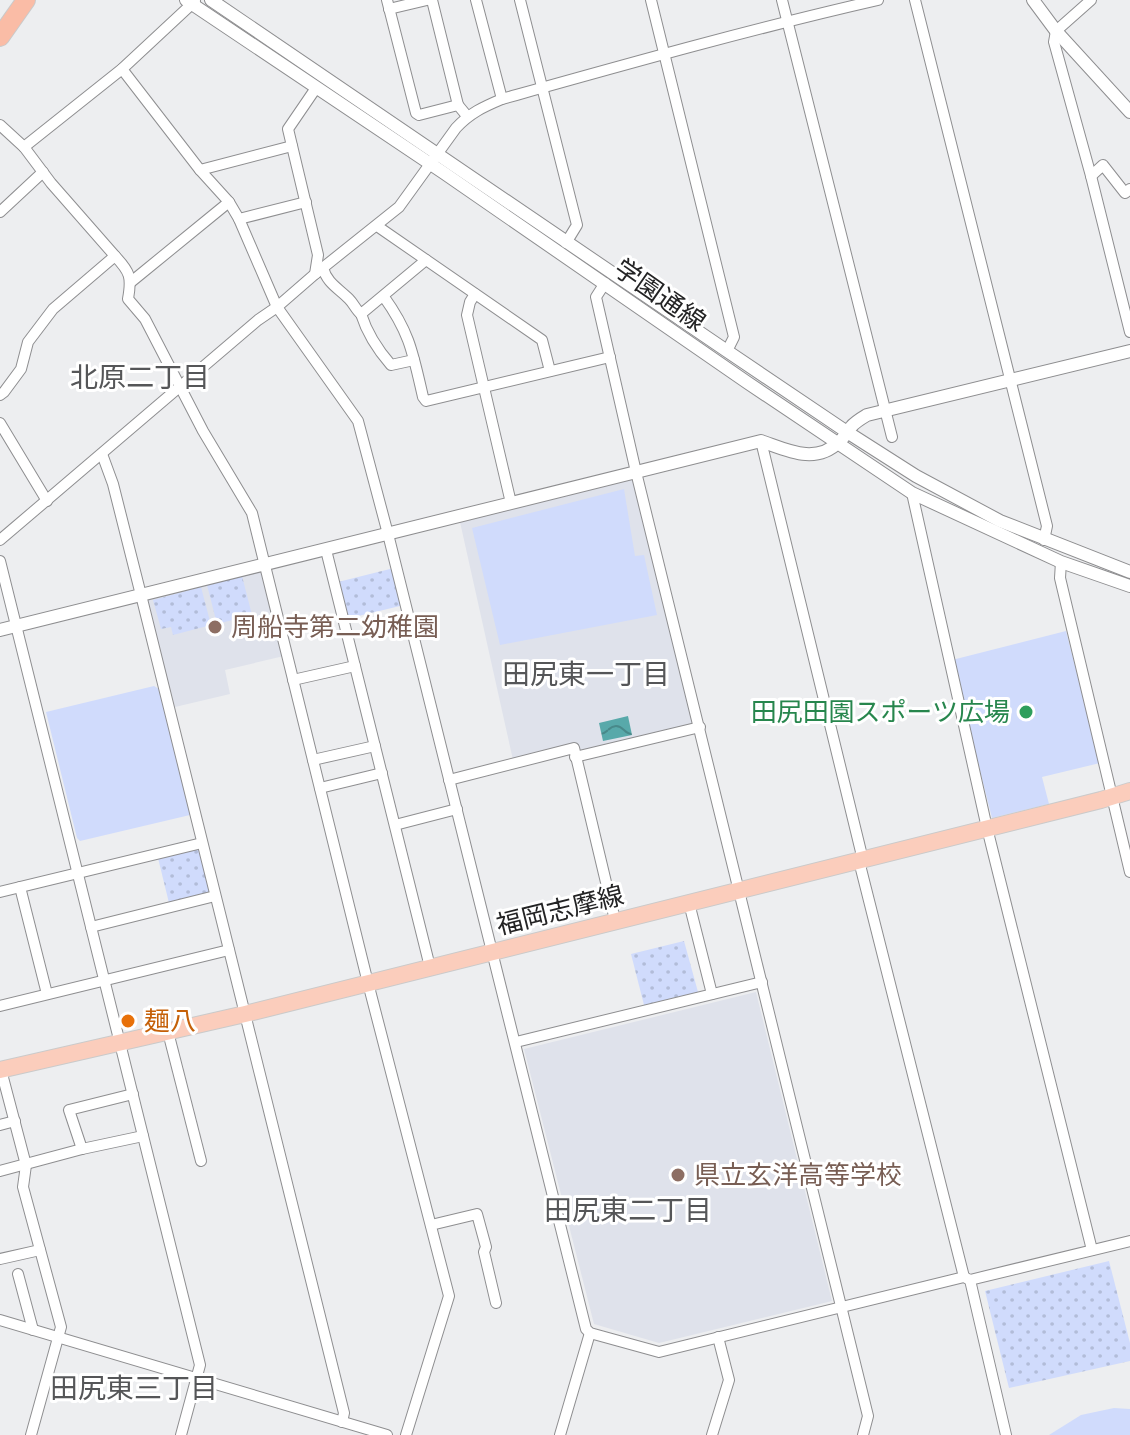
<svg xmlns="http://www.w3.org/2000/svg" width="1130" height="1435" viewBox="0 0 1130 1435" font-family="'Archivo Narrow','Noto Sans JP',sans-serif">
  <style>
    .built { fill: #dfe2eb }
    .park { fill: url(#park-dots) }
    .pitch { fill: #d0dbfc }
    .water { fill: url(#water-waves) }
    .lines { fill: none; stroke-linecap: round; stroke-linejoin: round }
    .minor-casing { stroke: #8e8e90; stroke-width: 12 }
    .tertiary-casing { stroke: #8e8e90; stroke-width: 14 }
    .primary-casing { stroke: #cacaca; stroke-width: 18 }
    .trunk-casing { stroke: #cacaca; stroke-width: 20 }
    .minor { stroke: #fff; stroke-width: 10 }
    .tertiary { stroke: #fff; stroke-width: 12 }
    .primary { stroke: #fbcdbc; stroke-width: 16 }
    .trunk { stroke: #fabca6; stroke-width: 18 }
    .education-dot { fill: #8d6e63; stroke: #fff; stroke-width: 3 }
    .leisure-dot { fill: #2e9e5b; stroke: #fff; stroke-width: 3 }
    .food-dot { fill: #e8710a; stroke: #fff; stroke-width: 3 }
    .labels { text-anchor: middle; stroke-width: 6; stroke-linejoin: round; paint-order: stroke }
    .street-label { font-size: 26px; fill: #232324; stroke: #fff }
    .education-label { font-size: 26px; fill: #785e54; stroke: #fff; text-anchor: start }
    .leisure-label { font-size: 26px; fill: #27864d; stroke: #fff; text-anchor: end }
    .food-label { font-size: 26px; fill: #c56008; stroke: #fff; text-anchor: start }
    .neighbourhood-label { font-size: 28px; fill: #555658; stroke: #fff }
  </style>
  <defs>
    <pattern id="park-dots" width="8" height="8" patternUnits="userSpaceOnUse" patternTransform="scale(2)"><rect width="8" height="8" fill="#d0dbfc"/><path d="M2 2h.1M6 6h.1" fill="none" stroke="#b2bcd8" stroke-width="1.8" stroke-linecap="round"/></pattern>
    <pattern id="water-waves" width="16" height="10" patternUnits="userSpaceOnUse" patternTransform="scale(2)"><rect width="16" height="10" fill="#58a9aa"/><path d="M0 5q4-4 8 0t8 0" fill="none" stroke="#48898a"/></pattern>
  </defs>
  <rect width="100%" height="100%" fill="#edeef0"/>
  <g class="built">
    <polygon points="631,478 634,480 695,725 579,754 576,744 513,760 460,522"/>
    <polygon points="259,571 263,573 284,656 225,670 230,694 175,707 146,599"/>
    <polygon points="756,992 832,1301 659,1343 594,1324 524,1049"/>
  </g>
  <g class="park">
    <polygon points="394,568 402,603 400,606 350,618 347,617 338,582"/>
    <polygon points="242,576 252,615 217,624 207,585"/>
    <polygon points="201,587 211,625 173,635 171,627 161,629 153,600"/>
    <polygon points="197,849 201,851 210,891 208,894 169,903 158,858"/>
    <polygon points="684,941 698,992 644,1005 631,954"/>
    <polygon points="1109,1261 1130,1343 1130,1361 1009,1388 985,1291"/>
  </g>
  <g class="pitch">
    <polygon points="624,489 635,556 644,555 657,615 500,645 472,528"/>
    <polygon points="1066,631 1100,763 1042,777 1049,804 992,818 952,660"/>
    <polygon points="154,686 159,689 190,815 80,841 77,838 46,712"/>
    <polygon points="1114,1408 1130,1409 1130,1435 1049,1435 1081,1415"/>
  </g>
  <polygon class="water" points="628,716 632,735 603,741 599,723"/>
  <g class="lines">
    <defs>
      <g id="minor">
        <polyline points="387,0 416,113 419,115 458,105 467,116"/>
        <polyline points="432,0 458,105"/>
        <polyline points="476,0 502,99"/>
        <polyline points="520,0 577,225 566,243"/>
        <polyline points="651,0 734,337 727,351"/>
        <polyline points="782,0 892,437"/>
        <polyline points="915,0 1047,526 1044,540"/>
        <polyline points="1091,0 1056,31 1054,42 1091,176 1130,332"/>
        <polyline points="389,9 427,0"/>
        <polyline points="122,69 200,170 229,202 239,219 277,307 358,421 388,534 586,1329 590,1333 659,1352 964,1277 970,1280 1130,1241"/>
        <polyline points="0,125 24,147 122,69 195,1"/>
        <polyline points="200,170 292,146"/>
        <polyline points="1091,176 1103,165 1125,193 1130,189"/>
        <polyline points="0,212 43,172"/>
        <polyline points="239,219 306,202"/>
        <polyline points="377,226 542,340 550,371"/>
        <path d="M115 256C130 272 132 277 128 299L145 319 203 431 252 513 368 983 449 1296 406 1435"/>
        <path d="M323 268C327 283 338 288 349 299 354 304 356 310 361 314L426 260"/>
        <path d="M315 274 399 207 456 128C470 113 483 107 502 99 627 64 751 29 878 0"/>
        <polyline points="131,282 229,202"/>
        <polyline points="605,283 596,297 636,472 868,1416 863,1435"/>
        <polyline points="475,294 470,302 467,315 511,503"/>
        <path d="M384 297C410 333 413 354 423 397L426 401 610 357"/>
        <path d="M361 314C367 333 377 349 391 365L414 360"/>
        <polyline points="0,395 4,392 21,369 28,342 53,309 115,256 51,183 24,147"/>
        <polyline points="0,423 47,501"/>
        <polyline points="761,441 863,860"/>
        <polyline points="102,454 113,484 141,595 344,1413 342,1422"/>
        <polyline points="912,493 987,828 1092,1250"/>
        <polyline points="0,540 258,320 277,307 315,274 318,255 288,129 316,88"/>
        <polyline points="326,550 430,967"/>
        <polyline points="0,561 200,1365 181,1435"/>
        <polyline points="1061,562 1060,578 1130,872"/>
        <polyline points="293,680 355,666"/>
        <polyline points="575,757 700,727"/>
        <polyline points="313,760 375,746"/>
        <polyline points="449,780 574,748 615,920"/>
        <polyline points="320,788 382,773"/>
        <polyline points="395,825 457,809"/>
        <polyline points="859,861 964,1277"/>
        <polyline points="20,887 47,994"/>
        <polyline points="0,892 202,843"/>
        <polyline points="689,903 712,994"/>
        <polyline points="91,927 215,896"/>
        <polyline points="0,1006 229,950"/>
        <polyline points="168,1032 201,1161"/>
        <polyline points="516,1042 762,982"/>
        <polyline points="1,1070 26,1165 23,1187 61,1327 31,1435"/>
        <polyline points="0,1125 15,1121"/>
        <polyline points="82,1149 69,1110 133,1094"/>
        <polyline points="0,1171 82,1149 143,1136"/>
        <polyline points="431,1225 477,1214 486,1247 484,1252 496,1303"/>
        <polyline points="0,1259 40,1250"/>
        <polyline points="18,1274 33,1330"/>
        <polyline points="970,1280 1006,1435"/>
        <polyline points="0,1320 387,1435"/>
        <polyline points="560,1435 590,1333"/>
        <polyline points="712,1435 729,1380 718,1337"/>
      </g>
      <g id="tertiary">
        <polyline points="186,0 444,173 748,383 912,493 1061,562 1130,586"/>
        <polyline points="211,0 727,351 847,432 916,476 1000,521 1130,572"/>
        <polyline points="1033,0 1056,31 1130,112"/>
        <path d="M0 630 761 441C787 450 815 465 839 442 844 438 847 431 851 427 855 422 862 418 867 415L1130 351"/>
      </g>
      <polyline id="primary" points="0,1070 245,1014 1101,800 1130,791"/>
      <polyline id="trunk" points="0,37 26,0"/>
    </defs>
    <use href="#minor" class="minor-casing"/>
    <use href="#tertiary" class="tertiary-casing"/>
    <use href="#primary" class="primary-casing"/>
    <use href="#trunk" class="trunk-casing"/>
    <use href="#minor" class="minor"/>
    <use href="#tertiary" class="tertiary"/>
    <use href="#primary" class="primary"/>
    <use href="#trunk" class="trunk"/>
  </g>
  <g class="education-dot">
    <circle cx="215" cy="627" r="8"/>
    <circle cx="678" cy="1175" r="8"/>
  </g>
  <circle class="leisure-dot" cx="1026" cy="712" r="8"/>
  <circle class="food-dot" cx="128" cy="1021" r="8"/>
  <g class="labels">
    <g class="street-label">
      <text transform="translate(660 295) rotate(35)" y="9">学園通線</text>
      <text transform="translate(560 910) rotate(-14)" y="9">福岡志摩線</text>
    </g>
    <g class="education-label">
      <text x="231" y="636">周船寺第二幼稚園</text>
      <text x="694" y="1184">県立玄洋高等学校</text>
    </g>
    <g class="leisure-label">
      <text x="1010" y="721">田尻田園スポーツ広場</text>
    </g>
    <g class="food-label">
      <text x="144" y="1030">麺八</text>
    </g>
    <g class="neighbourhood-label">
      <text x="140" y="387">北原二丁目</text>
      <text x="586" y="684">田尻東一丁目</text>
      <text x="628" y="1220">田尻東二丁目</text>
      <text x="134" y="1398">田尻東三丁目</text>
    </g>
  </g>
</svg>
